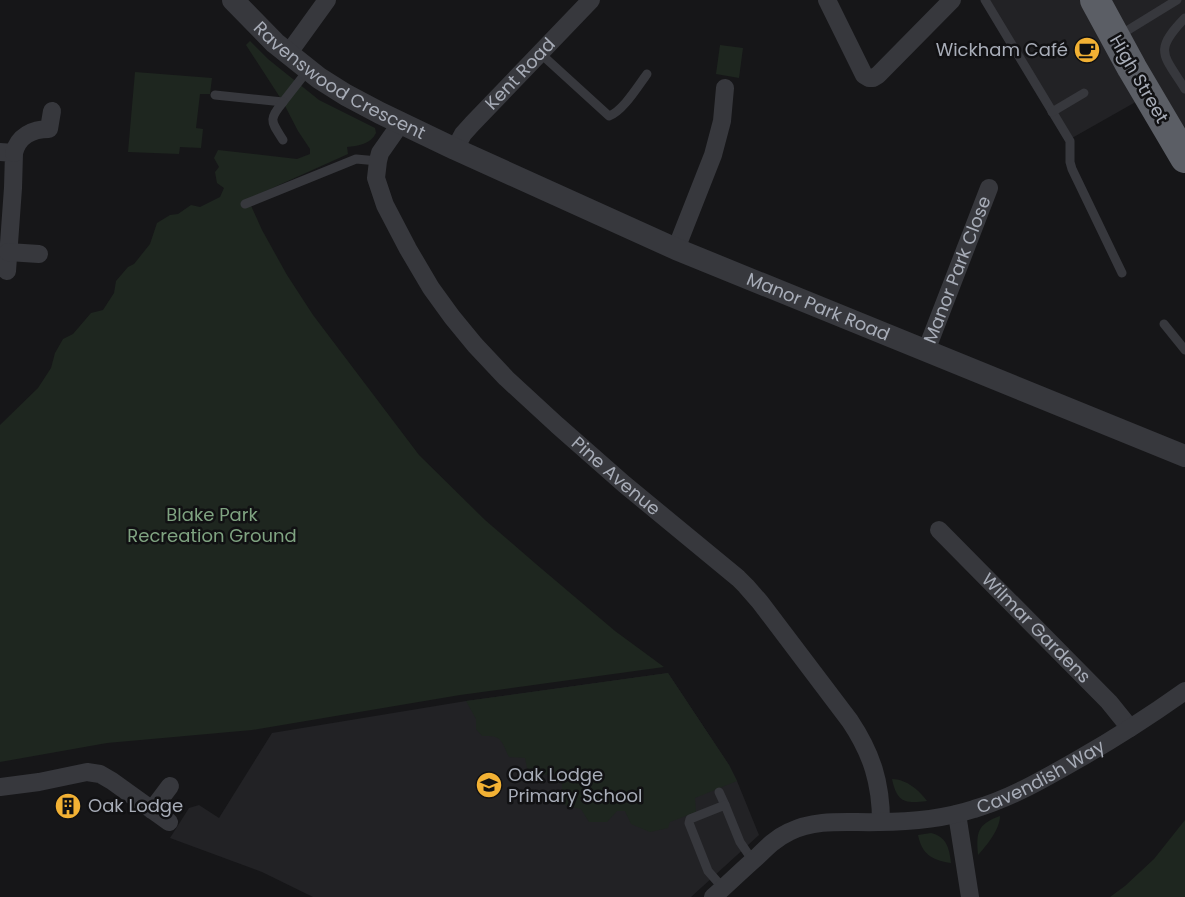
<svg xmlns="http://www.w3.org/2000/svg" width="1185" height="897" viewBox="0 0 1185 897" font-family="Poppins,sans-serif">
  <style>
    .built { fill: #222225 }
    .green { fill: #1e261f }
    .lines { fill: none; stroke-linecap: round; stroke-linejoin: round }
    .service { stroke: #37383d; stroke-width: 9 }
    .minor { stroke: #37383d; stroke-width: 18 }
    .tertiary { stroke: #37383d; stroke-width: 22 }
    .trunk { stroke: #5b5e65; stroke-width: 30 }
    .labels { text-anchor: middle; stroke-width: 5; stroke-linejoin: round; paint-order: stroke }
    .poi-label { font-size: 18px; fill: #a8adb8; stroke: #111113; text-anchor: start }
    .street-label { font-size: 18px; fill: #a8adb8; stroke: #111113 }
    .park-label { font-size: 18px; fill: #7fa381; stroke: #111113 }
  </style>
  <rect width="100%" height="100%" fill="#161618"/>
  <g class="built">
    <polygon points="985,0 1185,0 1185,158 1148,95 1072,138"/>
    <polygon points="668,673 729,765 737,781 759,835 691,897 313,897 262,872 170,838 189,808 199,805 219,818 272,733 466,701"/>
  </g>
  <g class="green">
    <path d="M250 41 268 59 319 100 375 128 376 133C371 144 358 146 347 147L348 154 248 199 262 230 287 275 313 315 419 455 485 520 536 564 615 631 664 667 460 695 252 730 107 743 0 762V425L38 388 51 368 55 353 63 339 73 334 91 313 103 310 114 293 116 281 128 267 134 264 150 244 157 223 170 215 178 214 191 205 200 207 220 197 224 188 217 183 215 172 219 167 214 158 218 150 297 159 310 154V149L298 131 283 102 246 45Z"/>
    <polygon points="720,45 743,48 739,78 716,74"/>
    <polygon points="135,72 212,78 210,94 200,94 196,128 203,129 201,148 180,147 179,154 128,152"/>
    <path d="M668 673 729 765 737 781 695 798 696 812 670 822 668 828 650 832 631 824 625 811H617L607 822H589L581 809 566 806 562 800V779L555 774 535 776 527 768 525 758 509 757C501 740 502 735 482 736L476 729V719L466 701Z"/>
    <path d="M892 779C906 779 919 790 927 801 904 804 897 802 892 779Z"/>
    <path d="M1000 816C1000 829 987 845 978 855 976 833 977 824 1000 816Z"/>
    <polygon points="1185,820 1185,897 1110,897 1125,886 1154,859"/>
    <path d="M931 833C947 837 949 848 951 863 931 860 922 854 918 835Z"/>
  </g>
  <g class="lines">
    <g class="service">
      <polyline points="985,0 1070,141 1070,162 1072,169 1122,273"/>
      <path d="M1185 18C1153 51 1163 54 1185 89"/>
      <polyline points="1120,35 1177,0"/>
      <path d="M541 54 609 116C623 111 638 86 647 74"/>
      <polyline points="215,95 283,102 308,70"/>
      <polyline points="1052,112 1084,93"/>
      <path d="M283 140C271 121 268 120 283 102"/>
      <polyline points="245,204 356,159 378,161"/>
      <polyline points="1164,324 1185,350"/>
      <polyline points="719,792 725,805"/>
      <polyline points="723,888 708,871 689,823 690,819 725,805 740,842 753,861"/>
    </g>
    <g class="minor">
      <polyline points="827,0 864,75 869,78 873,78 878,75 952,0"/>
      <polyline points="288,54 327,0"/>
      <path id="s1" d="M401 123 380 153 378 161 376 178 385 205 408 249 431 288 452 317 475 345 506 378 557 425 624 484 738 578 746 586 760 602 850 721C872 754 881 783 881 822"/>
      <path id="s2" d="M455 149 463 134 472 124 591 0"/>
      <polyline points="0,152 14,153 13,188 7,271"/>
      <path d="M14 153C18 136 33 129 49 129L52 111"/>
      <polyline points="676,249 713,155 722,121 725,88"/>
      <polyline points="8,252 39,254"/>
      <path id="s3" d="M926 351 989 188"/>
      <path id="s4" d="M939 530 1109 702 1130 728"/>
      <polyline points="0,787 39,782 87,772 100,774 112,781 169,822"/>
      <polyline points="152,810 170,786"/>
      <polyline points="957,814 970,897"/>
      <path id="s5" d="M713 897C728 884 742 870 757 857 767 847 776 838 789 832 817 818 849 823 879 822 912 822 943 819 974 809 1011 798 1044 779 1077 760 1114 739 1150 716 1185 691"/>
    </g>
    <path class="tertiary" id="s6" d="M233 0 275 43 319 78 346 95 380 113 455 149 676 249 1185 456"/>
    <polyline class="trunk" points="1095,0 1132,68 1185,158"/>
  </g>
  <defs>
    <symbol id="cafe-disc" viewBox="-11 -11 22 22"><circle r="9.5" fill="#f2b134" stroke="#111113"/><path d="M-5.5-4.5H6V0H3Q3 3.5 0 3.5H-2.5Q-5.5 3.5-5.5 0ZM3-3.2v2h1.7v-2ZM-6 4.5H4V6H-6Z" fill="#111"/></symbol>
    <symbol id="school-disc" viewBox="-11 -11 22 22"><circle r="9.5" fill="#f2b134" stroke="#111113"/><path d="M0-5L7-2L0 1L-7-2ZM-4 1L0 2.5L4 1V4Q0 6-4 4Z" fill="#111"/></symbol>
    <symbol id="building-disc" viewBox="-11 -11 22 22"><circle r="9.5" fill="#f2b134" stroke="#111113"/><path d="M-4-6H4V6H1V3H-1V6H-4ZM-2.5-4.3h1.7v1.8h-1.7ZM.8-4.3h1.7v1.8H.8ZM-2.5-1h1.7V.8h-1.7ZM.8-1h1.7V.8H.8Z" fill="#111"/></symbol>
  </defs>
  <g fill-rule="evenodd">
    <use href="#cafe-disc" x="1072" y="35" width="30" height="30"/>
    <use href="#school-disc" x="474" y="770" width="30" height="30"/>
    <use href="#building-disc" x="53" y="791" width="30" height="30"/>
  </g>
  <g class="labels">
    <g class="poi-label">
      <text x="1068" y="56" text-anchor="end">Wickham Café</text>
      <text x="508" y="781">Oak Lodge<tspan x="508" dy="21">Primary School</tspan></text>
      <text x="88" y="812">Oak Lodge</text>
    </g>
    <g class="street-label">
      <text dy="6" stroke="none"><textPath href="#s2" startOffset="100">Kent Road</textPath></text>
      <text dy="6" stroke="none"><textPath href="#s6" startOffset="135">Ravenswood Crescent</textPath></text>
      <text transform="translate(1139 79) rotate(60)" y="6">High Street</text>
      <text dy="6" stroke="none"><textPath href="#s3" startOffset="87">Manor Park Close</textPath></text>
      <text dy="6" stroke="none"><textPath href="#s6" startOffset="666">Manor Park Road</textPath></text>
      <text dy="6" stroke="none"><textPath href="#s1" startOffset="450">Pine Avenue</textPath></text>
      <text dy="6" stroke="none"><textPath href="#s4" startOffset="138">Wilmar Gardens</textPath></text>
      <text dy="6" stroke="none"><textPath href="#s5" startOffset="362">Cavendish Way</textPath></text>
    </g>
    <g class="park-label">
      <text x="212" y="521">Blake Park<tspan x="212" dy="21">Recreation Ground</tspan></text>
    </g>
  </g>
</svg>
